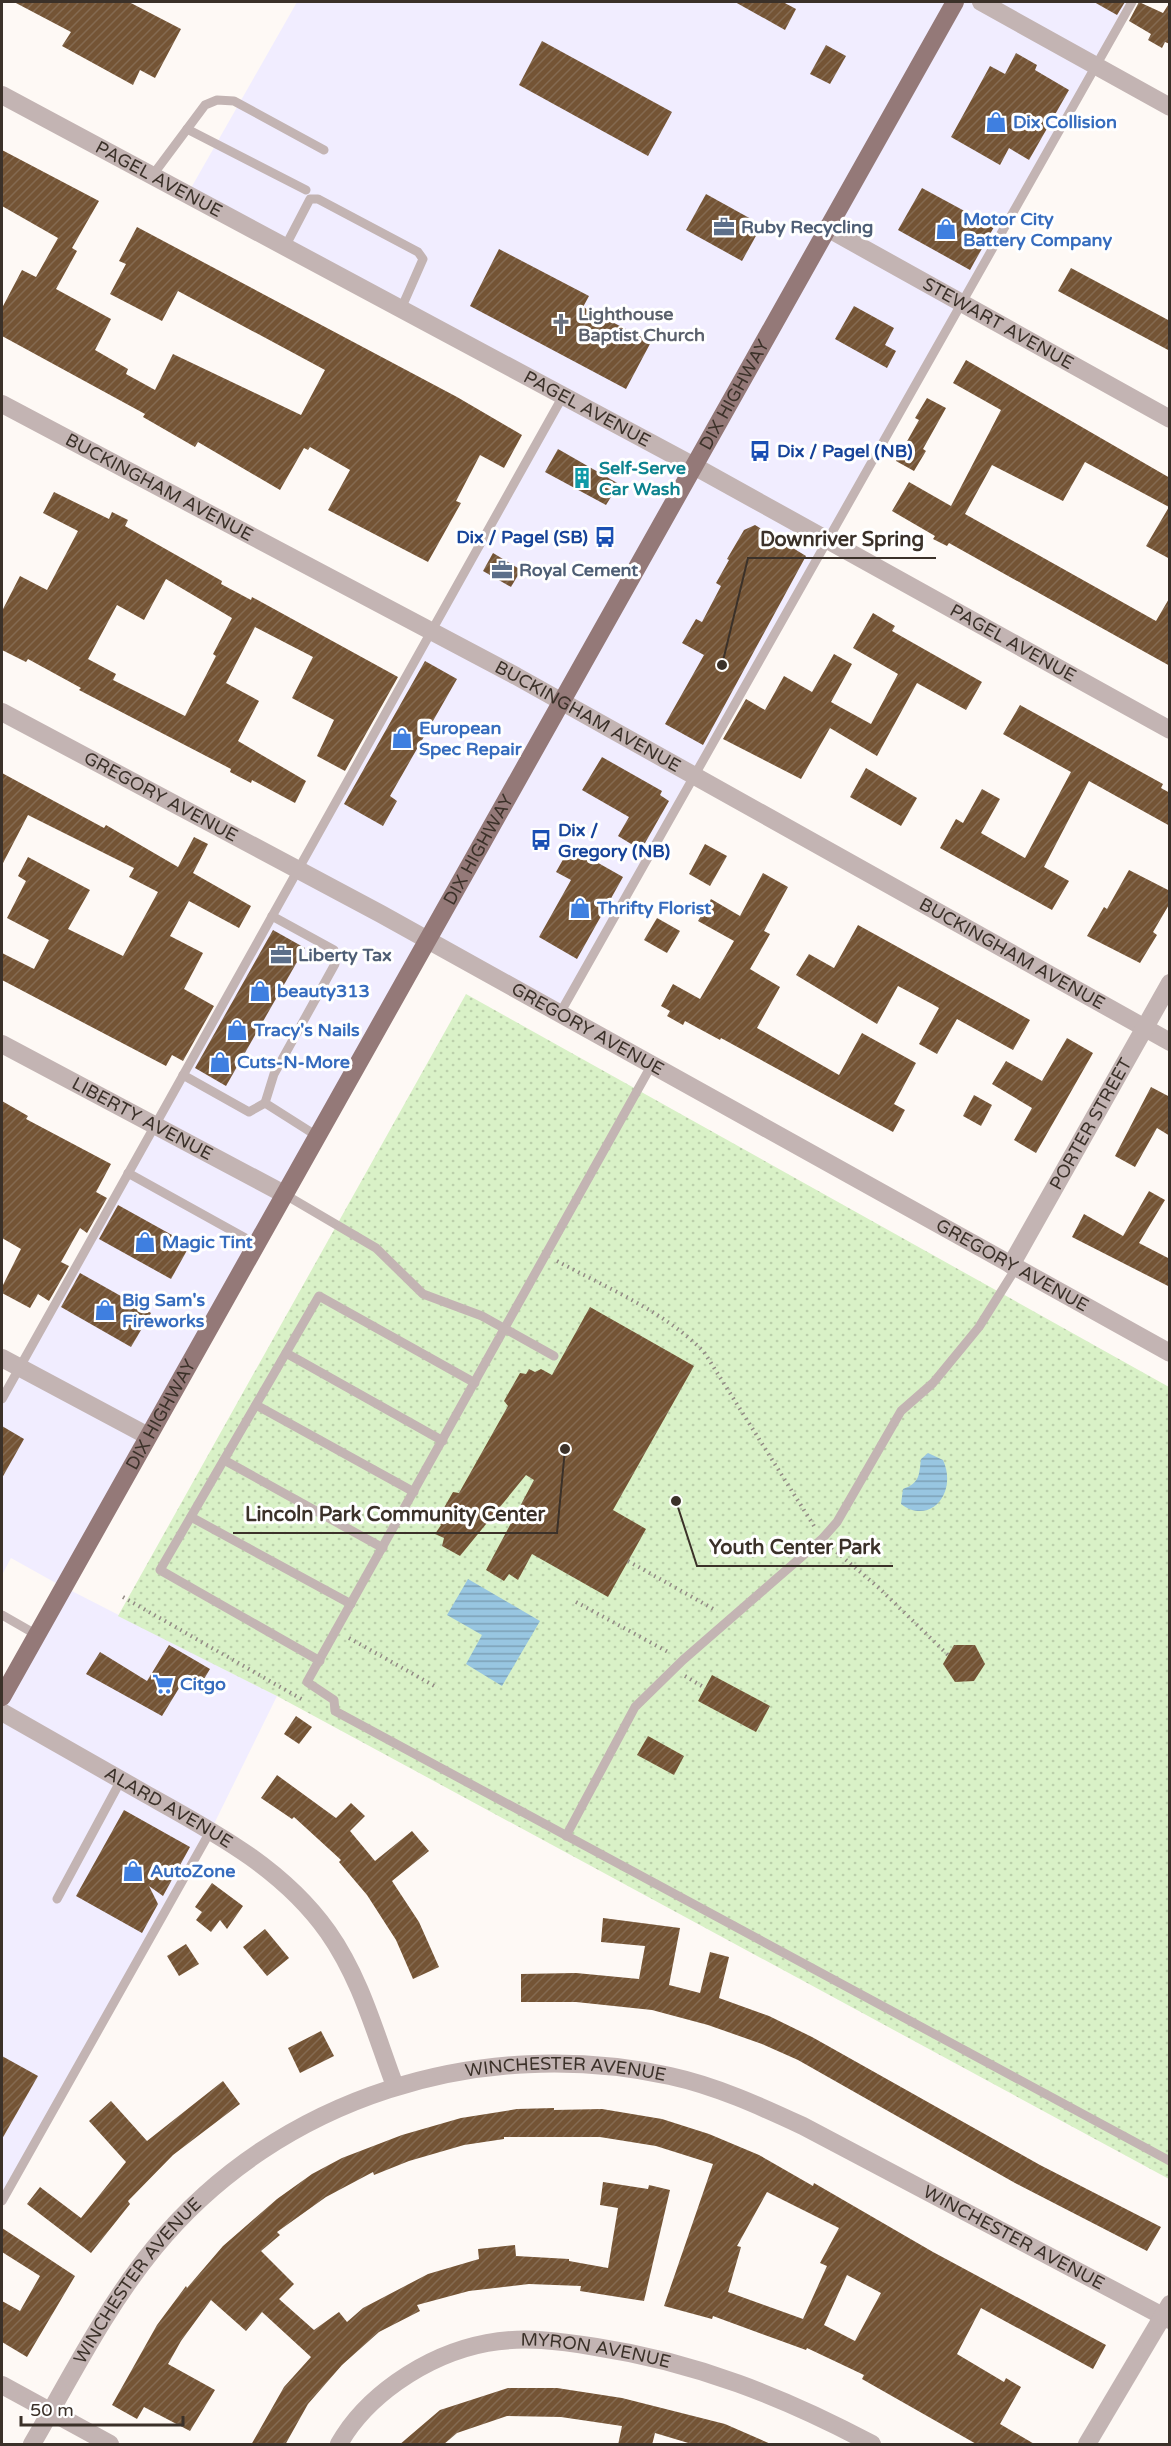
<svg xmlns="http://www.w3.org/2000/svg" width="1171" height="2446" viewBox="0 0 1171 2446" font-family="'Varela Round',sans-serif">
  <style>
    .commercial { fill: #f1edff }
    .park { fill: url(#park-dots) }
    .water { fill: url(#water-rules) }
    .building { fill: url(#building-hatch); fill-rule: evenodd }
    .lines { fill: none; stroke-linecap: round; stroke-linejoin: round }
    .path { stroke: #938b85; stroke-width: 4; stroke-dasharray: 1.5 4.5; stroke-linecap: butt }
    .service { stroke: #c3b4b3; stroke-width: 9 }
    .minor { stroke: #c3b4b3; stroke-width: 18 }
    .tertiary { stroke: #c3b4b3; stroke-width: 18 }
    .primary { stroke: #947978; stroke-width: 18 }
    .labels { text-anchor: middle; stroke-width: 6; stroke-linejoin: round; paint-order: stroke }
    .shop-label { font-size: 18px; font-weight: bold; fill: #366cbe; stroke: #fff; text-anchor: start }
    .street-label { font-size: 18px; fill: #3b3129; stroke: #fff }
    .service-label { font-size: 18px; font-weight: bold; fill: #4e5e75; stroke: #fff; text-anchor: start }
    .worship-label { font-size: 18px; font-weight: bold; fill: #5b616d; stroke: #fff; text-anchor: start }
    .transit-label { font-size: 18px; font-weight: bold; fill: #164399; stroke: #fff; text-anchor: start }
    .culture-label { font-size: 18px; font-weight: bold; fill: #0d838f; stroke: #fff; text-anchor: start }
    .leader { fill: none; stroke: #3b3129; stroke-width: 2 }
    .callout-dot { fill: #3b3129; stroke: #fff; stroke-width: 2 }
    .callout-label { font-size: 20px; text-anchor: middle; font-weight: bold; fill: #3b3129; stroke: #fff; stroke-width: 6; stroke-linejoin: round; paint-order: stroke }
  </style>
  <defs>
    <pattern id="park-dots" width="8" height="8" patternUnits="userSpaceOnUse" patternTransform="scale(1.5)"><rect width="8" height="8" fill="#d9f1c7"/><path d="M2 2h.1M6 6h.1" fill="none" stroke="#bbcfab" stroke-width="1.8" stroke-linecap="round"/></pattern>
    <pattern id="water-rules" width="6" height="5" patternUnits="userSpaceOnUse" patternTransform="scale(1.5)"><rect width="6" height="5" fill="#98c6e1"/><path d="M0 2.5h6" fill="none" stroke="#7da1b6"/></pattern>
    <pattern id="building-hatch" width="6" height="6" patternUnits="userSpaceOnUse" patternTransform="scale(1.5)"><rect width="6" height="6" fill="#745435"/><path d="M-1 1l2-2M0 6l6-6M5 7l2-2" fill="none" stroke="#846a51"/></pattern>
  </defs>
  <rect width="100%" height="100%" fill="#fef9f5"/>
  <polygon class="commercial" points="297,2 1132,2 559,1015 427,941 64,1587 277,1696 211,1830 2,2201 2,1697 63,1587 11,1558 2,1575 2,1399 563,396 187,195"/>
  <polygon class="park" points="466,994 1169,1387 1169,2179 277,1696 118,1616"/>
  <g class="water">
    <path d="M928 1453 943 1460C958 1493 930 1526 901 1504L903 1489C920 1483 919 1475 921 1459Z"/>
    <polygon points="468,1579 540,1621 502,1686 466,1664 482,1635 447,1615"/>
  </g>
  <g class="building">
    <polygon points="14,2 129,2 181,29 155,78 140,70 133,85 62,46 71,32"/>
    <polygon points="735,2 783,2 796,9 785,30"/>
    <polygon points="1094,2 1125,2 1117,15"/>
    <polygon points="1139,2 1163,13 1170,2 1170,44 1165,42 1162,48 1148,40 1151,34 1129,21"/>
    <polygon points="542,41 672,112 648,156 519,85"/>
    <polygon points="826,45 846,56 830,84 810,74"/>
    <polygon points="1016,53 1037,65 1035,70 1069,90 1029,160 1009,148 1000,165 951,137 990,66 1005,74"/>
    <polygon points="2,150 99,201 72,248 77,251 56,289 111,319 95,350 128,369 126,374 155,390 173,354 301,415 325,370 178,291 162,321 110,294 126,264 119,261 137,227 457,397 522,435 504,468 480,455 456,501 461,503 428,562 328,510 350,470 310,447 308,450 304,448 280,490 198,442 195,447 143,417 145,414 2,336 2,308 22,270 36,277 58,238 2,206"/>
    <polygon points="922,188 994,227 970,270 898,230"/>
    <polygon points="706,194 762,225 742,261 686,230"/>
    <polygon points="499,249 589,296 583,307 651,342 626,389 470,306"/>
    <polygon points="1071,268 1170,321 1170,351 1058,291"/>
    <polygon points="854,306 894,328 885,345 896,351 887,368 835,339"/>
    <polygon points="966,360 1170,478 1170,559 1146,546 1169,507 1085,462 1063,501 992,465 965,514 1156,621 1170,597 1170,666 949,543 947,546 933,539 935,536 892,511 909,482 951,506 1001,410 953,383"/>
    <polygon points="927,398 946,408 923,449 926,451 914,471 896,461 919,420 915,418"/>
    <polygon points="558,449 619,484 606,505 545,472"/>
    <path d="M54 492 109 519 112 512 128 520 125 526 222 581 221 584 251 600 252 597 398 677 345 771 317 756 334 720 292 698 313 657 255 627 226 683 259 701 238 741 306 781 295 803 252 780 251 783 230 772 231 769 79 690 81 688 28 659 26 662 2 650V611L20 576 47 590 78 531 43 513ZM166 579 232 618 213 654 216 656 185 716 113 680 116 674 88 659 117 605 144 620Z"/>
    <polygon points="755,525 806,556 703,745 665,724 704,655 682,643 696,619 702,622 721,586 716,583 729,560 727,559 744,530"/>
    <polygon points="493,553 521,570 511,587 483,571"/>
    <polygon points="873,613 895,626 892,631 982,682 966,710 917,683 877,756 830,728 801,779 723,739 746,699 765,710 784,676 812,692 834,654 852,664 831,702 871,724 898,674 853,648"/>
    <polygon points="425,661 457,679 390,796 397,801 383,826 344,804"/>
    <polygon points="1020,705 1163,784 1161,788 1170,793 1170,826 1089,781 1044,867 1069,881 1052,910 940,848 956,819 963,823 982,789 1000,799 981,833 1025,858 1071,772 1003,734"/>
    <polygon points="602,757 662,791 660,795 669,801 641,850 618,836 629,817 582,790"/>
    <polygon points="866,768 917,798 901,826 850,797"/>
    <polygon points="2,773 104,828 106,825 178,867 194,837 208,844 193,873 251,906 239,928 189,901 170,936 203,953 184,989 214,1006 183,1061 172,1055 166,1066 2,980 2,953 34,969 49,940 7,918 26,881 18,876 28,857 90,890 68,929 123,956 158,892 129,877 134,868 28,815 2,865"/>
    <polygon points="705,844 727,856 710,886 689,874"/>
    <polygon points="570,847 623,877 577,959 539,937 571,880 556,872"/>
    <polygon points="1129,870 1170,891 1170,903 1153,932 1157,935 1140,963 1087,936 1104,907 1107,909"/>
    <polygon points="763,873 788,887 764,931 770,934 750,969 780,987 757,1028 839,1075 862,1033 916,1063 894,1104 905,1110 893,1132 721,1038 720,1040 685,1021 683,1025 667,1016 670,1011 661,1006 673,984 700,999 734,941 698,921 711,899 740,916"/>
    <polygon points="657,918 680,931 667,953 644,940"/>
    <polygon points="858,925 1030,1020 1013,1050 957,1019 937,1054 919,1044 939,1008 932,1004 898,986 877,1024 796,975 809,954 834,968"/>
    <polygon points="273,930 305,948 226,1086 195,1068"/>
    <polygon points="1067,1038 1093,1053 1036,1153 1014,1140 1032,1108 992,1084 1006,1061 1042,1081"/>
    <polygon points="1151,1087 1170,1097 1170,1136 1157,1128 1135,1167 1115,1156"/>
    <polygon points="974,1095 992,1105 981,1126 963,1116"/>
    <polygon points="2,1101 28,1116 26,1119 111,1164 96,1192 107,1198 87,1233 80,1228 61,1262 69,1266 49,1301 38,1294 30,1308 2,1293 2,1287 21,1249 2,1238"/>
    <polygon points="1149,1191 1165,1200 1139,1243 1170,1259 1170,1287 1072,1237 1084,1214 1123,1236"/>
    <polygon points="118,1205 190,1245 171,1279 99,1239"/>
    <polygon points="80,1273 151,1313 131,1347 61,1307"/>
    <polygon points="590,1307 694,1366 613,1510 646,1529 608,1597 532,1554 518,1580 509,1574 504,1581 486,1570 534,1480 526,1475 460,1556 442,1546 444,1538 435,1534 441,1525 437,1520 453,1492 459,1493 508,1406 504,1401 520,1373 526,1374 529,1369 535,1372 541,1369 552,1375"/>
    <polygon points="2,1426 24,1439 2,1478"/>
    <polygon points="169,1645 210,1669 198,1689 184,1680 162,1716 86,1674 100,1652 147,1681"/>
    <polygon points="954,1645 975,1645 985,1664 974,1681 955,1682 943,1664"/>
    <polygon points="712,1675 770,1706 756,1732 698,1701"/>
    <polygon points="296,1716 312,1727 299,1744 284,1734"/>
    <polygon points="648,1736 684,1756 674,1775 637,1755"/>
    <polygon points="277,1775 336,1818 351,1803 365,1816 350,1831 375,1861 412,1831 429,1851 392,1881 419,1922 439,1967 413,1979 396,1940 367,1895 339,1862 341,1860 294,1817 292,1819 261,1798"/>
    <polygon points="124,1810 190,1847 163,1896 149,1886 158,1904 142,1933 76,1896"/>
    <polygon points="212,1883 243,1906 227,1929 220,1920 211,1932 196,1920 202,1912 195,1907"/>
    <polygon points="603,1918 680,1928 669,1985 700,1993 710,1952 729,1957 719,1998 769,2016 812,2037 1040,2165 1161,2227 1147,2251 1015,2183 798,2060 762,2044 708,2025 652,2010 576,2002 521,2002 521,1974 576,1973 639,1979 645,1946 601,1942"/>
    <polygon points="265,1929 289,1958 267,1976 243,1947"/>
    <polygon points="186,1944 199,1964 179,1976 167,1956"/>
    <polygon points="321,2031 334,2056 300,2073 288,2048"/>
    <polygon points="2,2056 38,2076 2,2139"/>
    <polygon points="223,2081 240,2104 173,2155 128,2201 130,2204 91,2253 27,2204 40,2187 81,2218 126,2162 89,2121 111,2101 147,2141"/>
    <path d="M554 2108V2110L602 2109 662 2119 709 2134 759 2155 813 2186 814 2183 933 2252 1106 2345 1093 2369 981 2308 957 2354 1004 2382 1006 2378 1021 2387 1000 2424 1036 2445H978L862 2379 864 2375 807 2348 806 2350 713 2316 712 2319 664 2306 713 2164 656 2146 600 2137H504V2139L464 2145 409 2161 374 2175 373 2172 326 2197 277 2232 280 2235 261 2251 294 2284 279 2299 314 2330 339 2312 347 2322 363 2308 428 2274 479 2259 478 2249 515 2245 516 2256 569 2259V2261L608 2268 618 2208 600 2205 603 2182 648 2189 649 2185 670 2190 644 2301 580 2291 581 2286 529 2284 469 2291 417 2305 420 2311 379 2332 342 2365 308 2404 285 2445H251L284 2387 311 2357 262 2312 246 2331 211 2300 181 2341 168 2364 215 2390 190 2431 144 2407 137 2419 112 2405 157 2325 186 2286 187 2288 223 2246 277 2199 312 2174 342 2158 402 2135 461 2118 517 2109ZM767 2192 839 2228 820 2263 827 2266 803 2319 728 2292 741 2247 737 2246ZM847 2275 881 2293 855 2341 824 2325Z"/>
    <polygon points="2,2228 75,2276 27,2357 2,2342 2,2301 20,2311 40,2276 2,2252"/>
    <polygon points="508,2388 557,2388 622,2398 725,2424 773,2445 695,2445 655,2433 652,2445 618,2445 622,2426 561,2417 507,2416 457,2433 443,2445 399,2445 440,2410"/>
  </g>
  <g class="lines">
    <g class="path">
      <path d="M557 1261C607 1288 664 1311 704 1352L814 1526"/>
      <polyline points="832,1548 879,1588 948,1655"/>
      <polyline points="628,1561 717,1611"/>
      <polyline points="123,1597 303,1700"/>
      <polyline points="576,1602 670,1653"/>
      <polyline points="349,1638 438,1688"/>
      <polyline points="685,1676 705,1688"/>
    </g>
    <g class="service">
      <polyline points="187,129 306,190"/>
      <polyline points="152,176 205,105 217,100 234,101 324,150"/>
      <polyline points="285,247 310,199 318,199 418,252 423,259 401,309"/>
      <polyline points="272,916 334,950 335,964 274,1074 265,1103 317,1136"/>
      <polyline points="559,1015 1132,2"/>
      <polyline points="651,1066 307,1682 334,1700 335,1711 1170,2161"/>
      <polyline points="183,1075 249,1112 265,1103"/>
      <polyline points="128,1173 256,1244"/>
      <polyline points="284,1194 376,1248 423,1294 482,1316 554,1356"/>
      <polyline points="286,1353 443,1441"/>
      <polyline points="2,1399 563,396"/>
      <polyline points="256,1405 414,1492"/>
      <polyline points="224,1460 383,1548"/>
      <polyline points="191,1517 351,1604"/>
      <polyline points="2,1615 37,1635"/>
      <polyline points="320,1661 160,1570 319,1296 475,1383"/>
      <polyline points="566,1836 635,1707 683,1660 822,1539 837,1522 901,1411 933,1383 979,1327 1016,1268"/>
      <polyline points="57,1899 121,1780"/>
      <polyline points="2,2201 211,1830"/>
    </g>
    <g class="minor">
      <polyline points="981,2 1170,107"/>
      <path id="s1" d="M2 95 694 466 1170 730"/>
      <path id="s2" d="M827 228 1170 419"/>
      <path id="s3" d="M2 404 516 676 1170 1042"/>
      <path id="s4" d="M2 712 381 914 1170 1353"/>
      <path id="s5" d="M2 1044 284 1194"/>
      <path id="s6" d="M1011 1265 1170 983"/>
      <polyline points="2,1358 148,1436"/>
      <path id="s7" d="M2 1712C49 1739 97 1766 144 1793 212 1831 282 1867 328 1932 361 1979 375 2033 395 2086"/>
      <path id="s8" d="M32 2444C71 2377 105 2308 155 2247 279 2096 482 2035 670 2076 716 2086 760 2106 803 2126L1170 2320"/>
      <path id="s9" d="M339 2444C353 2419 373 2399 397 2382 424 2363 455 2349 487 2343 524 2336 560 2341 596 2347 695 2362 784 2397 872 2444"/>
      <polyline points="1087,2444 1170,2304"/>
    </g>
    <polyline class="tertiary" points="2,2385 110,2444"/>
    <path class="primary" id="s10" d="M2 1697 955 2"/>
  </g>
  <defs>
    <symbol id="shop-bare" viewBox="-9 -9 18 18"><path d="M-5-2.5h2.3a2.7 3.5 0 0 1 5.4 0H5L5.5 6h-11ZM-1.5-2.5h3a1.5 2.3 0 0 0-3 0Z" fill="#3f7fe0" stroke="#fff" stroke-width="2.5" paint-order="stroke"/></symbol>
    <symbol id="office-bare" viewBox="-9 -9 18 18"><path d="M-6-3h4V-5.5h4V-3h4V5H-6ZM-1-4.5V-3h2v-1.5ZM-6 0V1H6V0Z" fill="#5c6f8a" stroke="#fff" stroke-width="2.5" paint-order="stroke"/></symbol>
    <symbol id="church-bare" viewBox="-9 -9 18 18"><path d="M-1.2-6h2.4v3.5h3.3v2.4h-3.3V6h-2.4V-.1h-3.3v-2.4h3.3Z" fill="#6b7280" stroke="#fff" stroke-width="2.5" paint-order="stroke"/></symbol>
    <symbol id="bus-bare" viewBox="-9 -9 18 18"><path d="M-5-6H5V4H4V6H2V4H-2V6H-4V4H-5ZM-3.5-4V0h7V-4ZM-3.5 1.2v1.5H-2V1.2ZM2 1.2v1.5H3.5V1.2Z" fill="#1a4fb4" stroke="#fff" stroke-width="2.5" paint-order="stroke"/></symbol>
    <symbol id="building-bare" viewBox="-9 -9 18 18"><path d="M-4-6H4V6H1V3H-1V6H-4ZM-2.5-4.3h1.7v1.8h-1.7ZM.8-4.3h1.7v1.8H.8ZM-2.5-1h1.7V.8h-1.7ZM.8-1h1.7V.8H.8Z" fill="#0f9aa8" stroke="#fff" stroke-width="2.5" paint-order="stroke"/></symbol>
    <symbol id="supermarket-bare" viewBox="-9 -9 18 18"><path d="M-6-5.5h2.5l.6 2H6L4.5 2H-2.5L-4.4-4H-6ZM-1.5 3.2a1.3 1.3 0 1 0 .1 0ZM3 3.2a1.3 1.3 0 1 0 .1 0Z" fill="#3f7fe0" stroke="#fff" stroke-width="2.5" paint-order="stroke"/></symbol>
  </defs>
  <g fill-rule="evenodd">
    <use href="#shop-bare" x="981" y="107" width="30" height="30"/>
    <use href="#office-bare" x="709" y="212" width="30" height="30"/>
    <use href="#shop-bare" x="931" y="214" width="30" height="30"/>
    <use href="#church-bare" x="546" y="309" width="30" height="30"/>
    <use href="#bus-bare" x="745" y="436" width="30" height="30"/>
    <use href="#building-bare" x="567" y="463" width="30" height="30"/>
    <use href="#bus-bare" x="590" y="522" width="30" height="30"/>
    <use href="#office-bare" x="487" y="555" width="30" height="30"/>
    <use href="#shop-bare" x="387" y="723" width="30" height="30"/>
    <use href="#bus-bare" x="526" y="825" width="30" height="30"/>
    <use href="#shop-bare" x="565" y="893" width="30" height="30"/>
    <use href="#office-bare" x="266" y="940" width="30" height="30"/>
    <use href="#shop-bare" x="245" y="976" width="30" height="30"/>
    <use href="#shop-bare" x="222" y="1015" width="30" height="30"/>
    <use href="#shop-bare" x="205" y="1047" width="30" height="30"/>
    <use href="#shop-bare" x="130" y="1227" width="30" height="30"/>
    <use href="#shop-bare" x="90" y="1295" width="30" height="30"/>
    <use href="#supermarket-bare" x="148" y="1669" width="30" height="30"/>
    <use href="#shop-bare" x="118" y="1856" width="30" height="30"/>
  </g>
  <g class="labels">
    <g class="shop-label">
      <text x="1013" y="128">Dix Collision</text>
      <text x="963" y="225">Motor City<tspan x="963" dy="21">Battery Company</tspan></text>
      <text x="419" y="734">European<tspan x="419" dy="21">Spec Repair</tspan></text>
      <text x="597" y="914">Thrifty Florist</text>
      <text x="277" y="997">beauty313</text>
      <text x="254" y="1036">Tracy's Nails</text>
      <text x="237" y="1068">Cuts-N-More</text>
      <text x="162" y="1248">Magic Tint</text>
      <text x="122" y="1306">Big Sam's<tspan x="122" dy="21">Fireworks</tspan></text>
      <text x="180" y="1690">Citgo</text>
      <text x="150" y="1877">AutoZone</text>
    </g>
    <g class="street-label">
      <text dy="6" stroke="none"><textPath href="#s1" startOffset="178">PAGEL AVENUE</textPath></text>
      <text dy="6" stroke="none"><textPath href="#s2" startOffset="196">STEWART AVENUE</textPath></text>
      <text dy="6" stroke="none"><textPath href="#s10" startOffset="1494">DIX HIGHWAY</textPath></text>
      <text dy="6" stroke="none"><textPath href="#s1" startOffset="664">PAGEL AVENUE</textPath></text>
      <text dy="6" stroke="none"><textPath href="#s3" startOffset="178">BUCKINGHAM AVENUE</textPath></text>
      <text dy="6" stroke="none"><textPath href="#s1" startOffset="1150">PAGEL AVENUE</textPath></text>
      <text dy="6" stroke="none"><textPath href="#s3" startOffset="664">BUCKINGHAM AVENUE</textPath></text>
      <text dy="6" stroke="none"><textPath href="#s4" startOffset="180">GREGORY AVENUE</textPath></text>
      <text dy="6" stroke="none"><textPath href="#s10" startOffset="972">DIX HIGHWAY</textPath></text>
      <text dy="6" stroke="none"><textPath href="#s3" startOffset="1150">BUCKINGHAM AVENUE</textPath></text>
      <text dy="6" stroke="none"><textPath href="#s4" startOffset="666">GREGORY AVENUE</textPath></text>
      <text dy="6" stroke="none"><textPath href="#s5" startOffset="159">LIBERTY AVENUE</textPath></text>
      <text dy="6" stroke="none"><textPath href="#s6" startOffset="162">PORTER STREET</textPath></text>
      <text dy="6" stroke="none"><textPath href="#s4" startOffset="1152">GREGORY AVENUE</textPath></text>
      <text dy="6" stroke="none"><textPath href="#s10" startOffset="324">DIX HIGHWAY</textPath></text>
      <text dy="6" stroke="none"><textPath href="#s7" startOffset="192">ALARD AVENUE</textPath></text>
      <text dy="6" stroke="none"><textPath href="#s8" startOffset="698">WINCHESTER AVENUE</textPath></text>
      <text dy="6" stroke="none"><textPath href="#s8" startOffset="1184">WINCHESTER AVENUE</textPath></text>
      <text dy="6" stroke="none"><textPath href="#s8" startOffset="195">WINCHESTER AVENUE</textPath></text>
      <text dy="6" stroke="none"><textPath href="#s9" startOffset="294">MYRON AVENUE</textPath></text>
    </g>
    <g class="service-label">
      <text x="741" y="233">Ruby Recycling</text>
      <text x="519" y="576">Royal Cement</text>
      <text x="298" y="961">Liberty Tax</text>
    </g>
    <g class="worship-label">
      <text x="578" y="320">Lighthouse<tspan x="578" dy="21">Baptist Church</tspan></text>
    </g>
    <g class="transit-label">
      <text x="777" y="457">Dix / Pagel (NB)</text>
      <text x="588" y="543" text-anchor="end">Dix / Pagel (SB)</text>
      <text x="558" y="836">Dix /<tspan x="558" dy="21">Gregory (NB)</tspan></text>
    </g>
    <g class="culture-label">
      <text x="599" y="474">Self-Serve<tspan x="599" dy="21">Car Wash</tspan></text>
    </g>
  </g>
  <path class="leader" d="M722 665L748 558H936M565 1449L557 1533H233M676 1501L697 1566H893"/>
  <g class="callout-dot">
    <circle cx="722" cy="665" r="6"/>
    <circle cx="565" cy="1449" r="6"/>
    <circle cx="676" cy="1501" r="6"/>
  </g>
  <g class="callout-label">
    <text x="842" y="546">Downriver Spring</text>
    <text x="395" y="1521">Lincoln Park Community Center</text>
    <text x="795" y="1554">Youth Center Park</text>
  </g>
  <rect width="1171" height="2446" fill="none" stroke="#3b3129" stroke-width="6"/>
  <path d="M21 2416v9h162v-9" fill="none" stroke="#3b3129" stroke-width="3"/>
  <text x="30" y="2416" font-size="18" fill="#3b3129" stroke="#ffffff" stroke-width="4.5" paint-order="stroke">50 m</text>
</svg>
